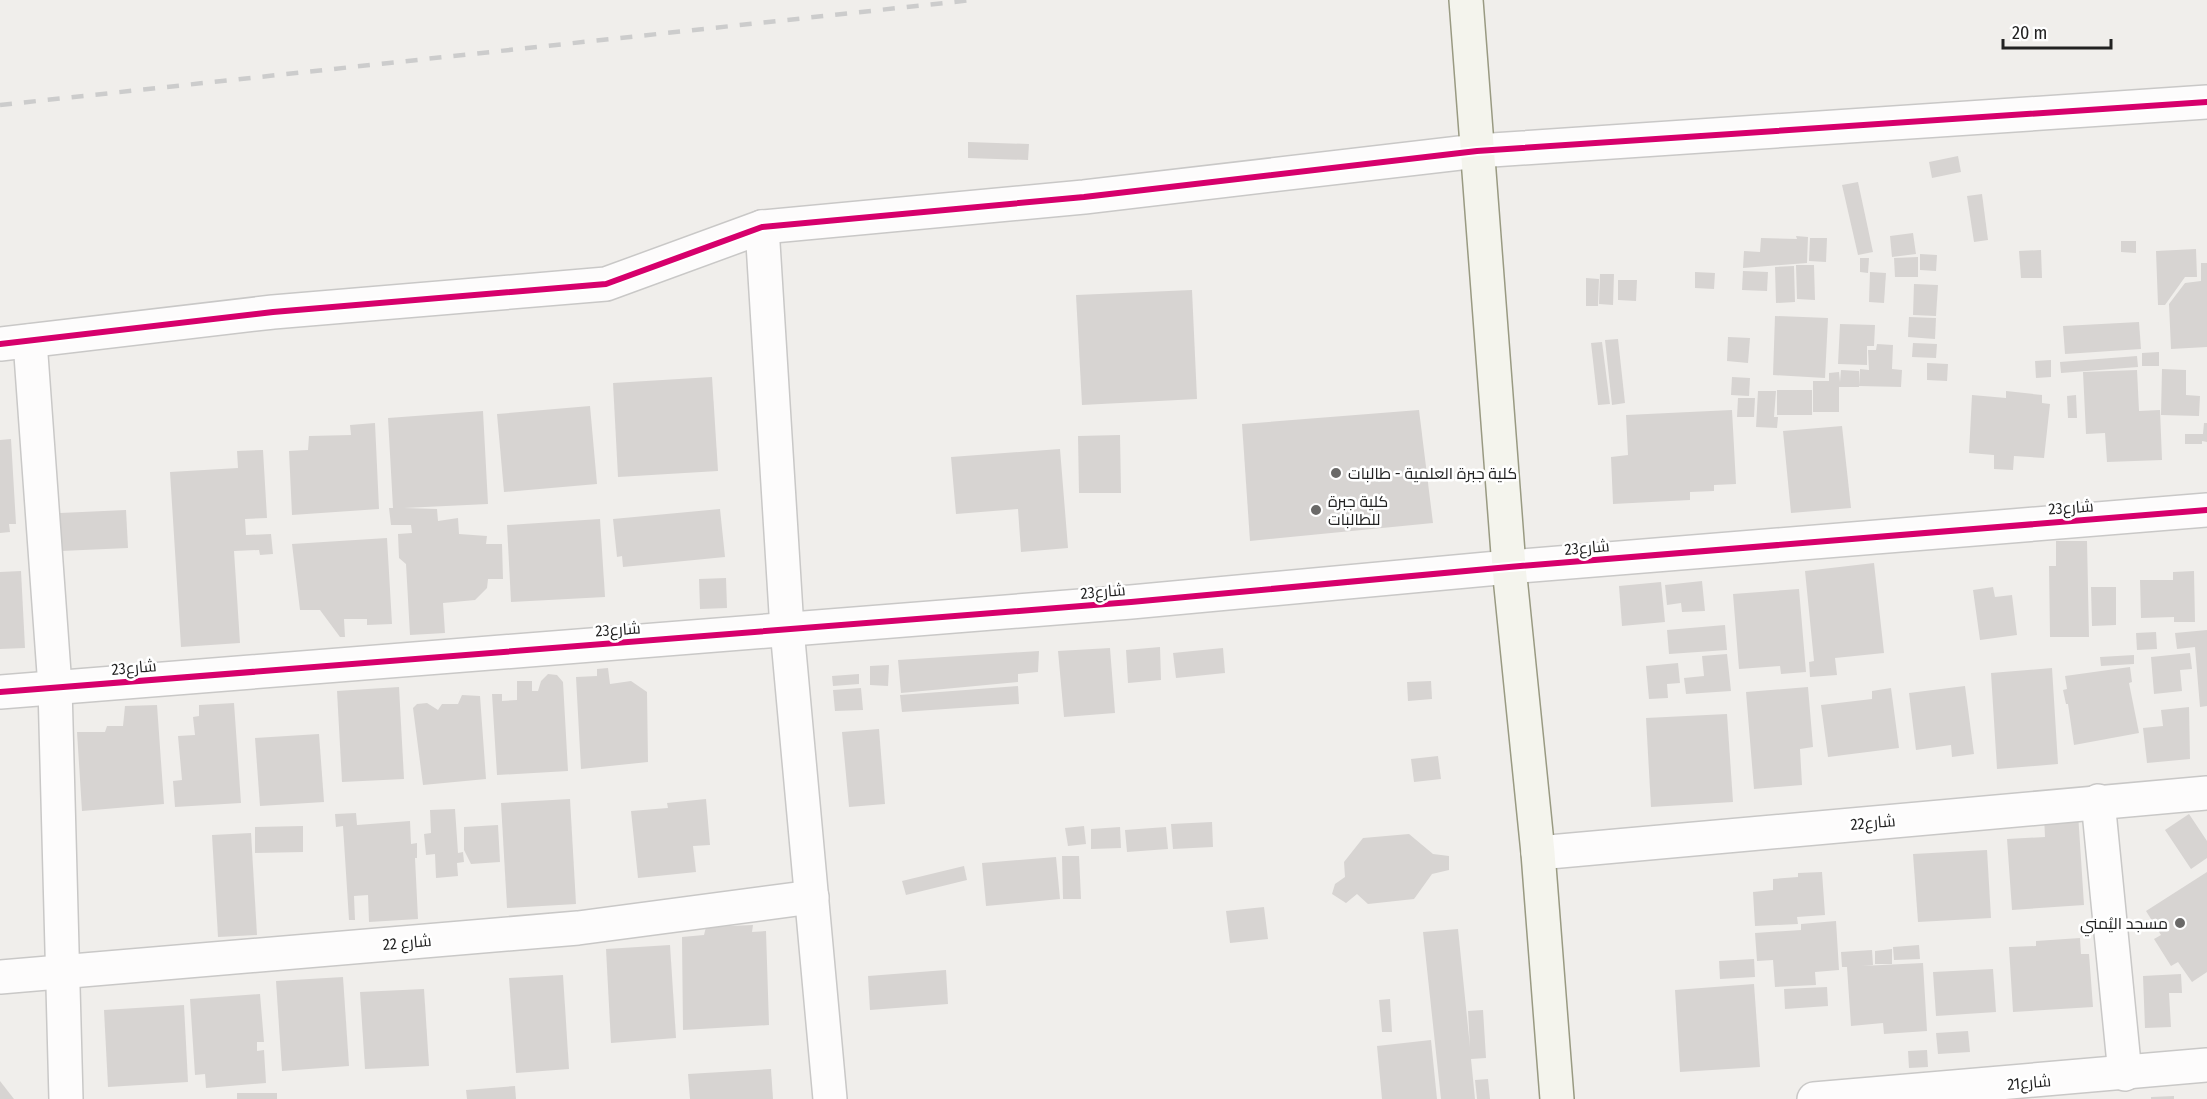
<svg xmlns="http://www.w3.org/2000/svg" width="2207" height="1099" viewBox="0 0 2207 1099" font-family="'Fira Sans Condensed',Cairo,sans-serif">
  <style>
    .building { fill: #d7d4d2 }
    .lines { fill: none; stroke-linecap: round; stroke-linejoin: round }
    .street-casing { stroke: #c9c8c7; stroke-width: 36 }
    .secondary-casing { stroke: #999a82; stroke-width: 36 }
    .street { stroke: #fdfcfc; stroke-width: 33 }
    .secondary { stroke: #f4f4ed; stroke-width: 33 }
    .rail { stroke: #ccc; stroke-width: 4.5; stroke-dasharray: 12 12; stroke-linecap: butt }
    .cycleway-casing { stroke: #fff; stroke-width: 10 }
    .cycleway { stroke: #d6006c; stroke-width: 6 }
    .poi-dot { fill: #6a6968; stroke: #fff; stroke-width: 2 }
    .labels { text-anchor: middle; stroke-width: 5; stroke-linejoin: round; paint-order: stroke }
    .poi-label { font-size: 16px; fill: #222; stroke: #fff; text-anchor: start }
    .street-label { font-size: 16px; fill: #222; stroke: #fff }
  </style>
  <rect width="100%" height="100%" fill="#f0eeeb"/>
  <g class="building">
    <polygon points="968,142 1029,144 1028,160 968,158"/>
    <polygon points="1958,156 1961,172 1932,178 1929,162"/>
    <polygon points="1858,182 1873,252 1858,255 1842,185"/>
    <polygon points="1982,194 1988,240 1974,242 1967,196"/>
    <polygon points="1913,233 1916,254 1892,257 1890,236"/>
    <polygon points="1796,236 1808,237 1807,263 1743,268 1744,251 1760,252 1761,238 1797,239"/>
    <polygon points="1810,238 1827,238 1826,262 1809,261"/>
    <polygon points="2121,241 2136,241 2136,253 2121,252"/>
    <polygon points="2196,249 2197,277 2185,277 2165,305 2158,305 2156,251"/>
    <polygon points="2041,250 2042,278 2021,278 2019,251"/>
    <polygon points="1920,254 1937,255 1936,271 1920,270"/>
    <polygon points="1918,257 1918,277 1895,277 1894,258"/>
    <polygon points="1860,258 1869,258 1868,273 1860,272"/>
    <polygon points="2201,263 2207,263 2207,347 2171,349 2169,304 2185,283 2201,281"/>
    <polygon points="1796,265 1814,265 1815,300 1797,299"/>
    <polygon points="1794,266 1795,302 1776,303 1775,267"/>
    <polygon points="1743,271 1768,272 1767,291 1742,290"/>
    <polygon points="1695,272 1715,273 1714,289 1695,288"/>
    <polygon points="1870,272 1886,273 1884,303 1869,302"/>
    <polygon points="1600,274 1614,274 1613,305 1599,304"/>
    <polygon points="1586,278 1599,279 1598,306 1586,306"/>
    <polygon points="1618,280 1637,280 1636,301 1618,300"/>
    <polygon points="1914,284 1938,285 1936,316 1913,315"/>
    <polygon points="1192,290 1197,399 1082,405 1076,295"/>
    <polygon points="1775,316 1828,318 1825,378 1773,375"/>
    <polygon points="1909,317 1936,318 1935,339 1908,337"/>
    <polygon points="2139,322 2141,349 2065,354 2063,326"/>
    <polygon points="1840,324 1875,325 1874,346 1867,346 1867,365 1838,364"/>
    <polygon points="1728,337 1750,338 1748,363 1727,361"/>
    <polygon points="1618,339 1625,403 1612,405 1605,340"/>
    <polygon points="1602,342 1610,404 1598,405 1591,343"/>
    <polygon points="1913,343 1937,344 1936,358 1912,357"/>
    <polygon points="1877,344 1893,345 1892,369 1902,370 1901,387 1859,386 1860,369 1869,370 1868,350 1876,350"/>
    <polygon points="2159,352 2159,366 2142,366 2142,353"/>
    <polygon points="2137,356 2138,367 2061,373 2060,362"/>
    <polygon points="2051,360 2051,377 2036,378 2035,361"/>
    <polygon points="1927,363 1948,364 1947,381 1927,380"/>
    <polygon points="2162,369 2186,370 2186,395 2200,396 2199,416 2161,415"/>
    <polygon points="1841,370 1859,371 1859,387 1839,387 1839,412 1813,412 1813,381 1829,381 1829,373 1839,372 1840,382"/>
    <polygon points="2137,370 2139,411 2160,410 2162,460 2107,462 2105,433 2086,434 2083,372"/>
    <polygon points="712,377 718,471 618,477 613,383"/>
    <polygon points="1732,377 1750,378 1749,396 1731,395"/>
    <rect x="1777" y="390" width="35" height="25"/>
    <polygon points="1758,391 1776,391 1774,417 1778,417 1777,428 1756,427"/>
    <polygon points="2006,391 2042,395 2042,403 2050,404 2044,458 2014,456 2013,470 1994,469 1994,455 1969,453 1972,395 2006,398"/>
    <polygon points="2076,395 2077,418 2068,418 2067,396"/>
    <polygon points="1738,398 1755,398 1754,417 1737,417"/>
    <polygon points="590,406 597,484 504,492 497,414"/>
    <polygon points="1419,410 1433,523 1250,541 1242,424"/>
    <polygon points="1732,410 1736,484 1714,485 1714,491 1690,492 1690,500 1613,504 1611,457 1628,455 1626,415"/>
    <polygon points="483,411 488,504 404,508 437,509 438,521 458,518 459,534 487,536 486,544 502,544 503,579 488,579 487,588 475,600 443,603 445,633 410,635 406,564 399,558 398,534 412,533 411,525 391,525 389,508 393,508 388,418"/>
    <polygon points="375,423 379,509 292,515 289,451 308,450 309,436 351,435 350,425"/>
    <polygon points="2204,423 2207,423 2207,442 2202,441 2202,444 2185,444 2185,434 2203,434"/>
    <polygon points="1842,426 1851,508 1791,513 1783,431"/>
    <polygon points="1120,435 1121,493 1079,493 1078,436"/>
    <polygon points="11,439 16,524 9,524 10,532 0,533 0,440"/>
    <polygon points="1060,449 1068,548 1021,552 1018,509 956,514 951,457"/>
    <polygon points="263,450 267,518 245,519 246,535 271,534 273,554 260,555 259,550 234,551 240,643 181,647 170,472 238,468 237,451"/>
    <polygon points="720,509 725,557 623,567 622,556 617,557 613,519"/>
    <polygon points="126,510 128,548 61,551 60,513"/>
    <polygon points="600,519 605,597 511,602 507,525"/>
    <polygon points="387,538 392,624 367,625 367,619 344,619 345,637 340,637 320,610 300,610 292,544"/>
    <polygon points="2056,541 2087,541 2089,637 2050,637 2049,566 2056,566"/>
    <polygon points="1874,563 1884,653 1835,658 1837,675 1810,677 1809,662 1814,661 1805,571"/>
    <polygon points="21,571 25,648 0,649 0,572"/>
    <polygon points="2194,571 2195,622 2174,622 2174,617 2141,618 2140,580 2173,580 2173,572"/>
    <polygon points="726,578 727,608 700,609 699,579"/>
    <polygon points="1702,581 1705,611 1682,612 1681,603 1667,605 1665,585"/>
    <polygon points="1661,582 1665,622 1622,626 1619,586"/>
    <polygon points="1993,587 1995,597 2012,595 2017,635 1980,640 1973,590"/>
    <polygon points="2091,587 2116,587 2116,625 2092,626"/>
    <polygon points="1799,589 1806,672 1781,674 1780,666 1739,669 1733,594"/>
    <polygon points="1725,625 1727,650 1669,654 1667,630"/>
    <polygon points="2207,630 2207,706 2200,707 2195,647 2177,649 2175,633"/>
    <polygon points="2156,632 2157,649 2137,650 2136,633"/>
    <polygon points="1160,647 1161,680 1128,683 1126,650"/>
    <polygon points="1110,648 1115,713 1064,717 1058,651"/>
    <polygon points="1223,648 1225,673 1176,678 1173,653"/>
    <polygon points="1039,651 1038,672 1018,674 1018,682 901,693 898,660"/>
    <polygon points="2190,653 2192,669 2180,670 2182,691 2154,694 2151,657"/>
    <polygon points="1727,654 1731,691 1686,694 1684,678 1704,676 1702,656"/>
    <polygon points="2134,655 2134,664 2101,666 2100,657"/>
    <polygon points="1678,663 1680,683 1667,684 1668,698 1649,699 1646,666"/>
    <polygon points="889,665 888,686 870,685 870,666"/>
    <polygon points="2130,667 2132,682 2129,683 2139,733 2074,745 2068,704 2066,704 2063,690 2067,689 2065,676"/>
    <polygon points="608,668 610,684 631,681 647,692 648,762 581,769 576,677 597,676 597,669"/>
    <polygon points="2052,668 2058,764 1997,769 1991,673"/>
    <polygon points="548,674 557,675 563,682 568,771 497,775 492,694 502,694 502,701 517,700 517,681 532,681 532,691 538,691 541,681"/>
    <polygon points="859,674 859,684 833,686 832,676"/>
    <polygon points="1431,681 1432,699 1408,701 1407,682"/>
    <polygon points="1018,686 1019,704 902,712 900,695"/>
    <polygon points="1965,686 1974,754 1952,757 1951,745 1916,750 1909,693"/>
    <polygon points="399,687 404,779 342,782 337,691"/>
    <polygon points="1808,687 1813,747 1800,749 1802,785 1754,789 1746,692"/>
    <polygon points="861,688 863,710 835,711 833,690"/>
    <polygon points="1891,688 1899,748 1828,757 1821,705 1872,699 1872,691"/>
    <polygon points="462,695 480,696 486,779 423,785 413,708 417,704 427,703 438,710 442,704 458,704"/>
    <polygon points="234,703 241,803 175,807 173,781 182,780 178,736 195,735 193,717 199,716 199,705"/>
    <polygon points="157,705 164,804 82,811 77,732 105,732 107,726 123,726 125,706"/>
    <polygon points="2189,707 2190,759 2147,763 2143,728 2163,726 2161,710"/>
    <polygon points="1727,714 1733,802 1651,807 1646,718"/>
    <polygon points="879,729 885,804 849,807 842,732"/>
    <polygon points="319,734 324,802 260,806 255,738"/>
    <polygon points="1438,756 1441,779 1414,782 1411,759"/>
    <polygon points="570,799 576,904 507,908 501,803"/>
    <polygon points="706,799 710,845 693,846 696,872 638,878 631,811 668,808 667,803"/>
    <polygon points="455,809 458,853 463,852 464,862 457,863 458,876 436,878 435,854 426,855 424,834 431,833 430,810"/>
    <polygon points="356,813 357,825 410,821 411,844 417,843 417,858 415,858 418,919 369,922 368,895 354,896 355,920 349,920 343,826 336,827 335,814"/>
    <polygon points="2078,813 2084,905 2012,910 2007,839 2045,837 2044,816"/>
    <polygon points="2189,814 2207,841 2207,858 2191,869 2165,830"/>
    <polygon points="1212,822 1213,847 1173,849 1171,824"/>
    <polygon points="498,825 500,862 471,864 464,850 464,827"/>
    <polygon points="303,826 303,852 255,853 255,827"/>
    <polygon points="1084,826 1086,844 1068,846 1065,828"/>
    <polygon points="1120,827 1121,848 1091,849 1091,829"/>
    <polygon points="1166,827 1168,849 1127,852 1125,830"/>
    <polygon points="251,833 257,935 218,937 212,835"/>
    <polygon points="1409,834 1433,854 1449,856 1449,870 1432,874 1414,899 1368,904 1357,894 1346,903 1332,894 1335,884 1345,877 1344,862 1363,838"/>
    <polygon points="1987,850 1991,918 1918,922 1913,854"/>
    <polygon points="1062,856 1079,856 1081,899 1063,899"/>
    <polygon points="1056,857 1060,899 986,906 982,863"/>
    <polygon points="964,866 967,880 906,895 902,881"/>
    <polygon points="1822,872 1825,915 1797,917 1798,924 1755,926 1753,892 1773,890 1773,879 1798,877 1798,873"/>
    <polygon points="2207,872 2207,972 2192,982 2178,962 2171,966 2154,939 2161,935 2146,911"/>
    <polygon points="1264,907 1268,939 1230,943 1226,911"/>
    <polygon points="1836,921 1839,970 1815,972 1816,985 1775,987 1773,960 1757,961 1755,933 1801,930 1801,924"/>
    <polygon points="753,925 752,932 766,931 769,1025 683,1030 682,937 704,935 706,927"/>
    <polygon points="1458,929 1470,1047 1468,1011 1483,1010 1486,1058 1471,1059 1475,1099 1441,1099 1423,932"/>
    <polygon points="2080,938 2081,954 2089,954 2093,1007 2013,1012 2009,947 2036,946 2036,941"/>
    <polygon points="670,945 676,1038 611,1043 606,949"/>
    <polygon points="1919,945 1920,959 1894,960 1893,947"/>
    <polygon points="1892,949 1892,964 1875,964 1875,951"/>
    <polygon points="1872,950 1873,965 1862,966 1923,963 1927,1031 1884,1034 1883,1023 1851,1026 1847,967 1842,967 1841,952"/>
    <polygon points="1754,959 1755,977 1720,979 1719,961"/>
    <polygon points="1993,969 1996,1012 1936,1016 1933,972"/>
    <polygon points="946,970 948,1004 870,1010 868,976"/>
    <polygon points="2181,974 2182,993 2169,993 2171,1027 2145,1028 2143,976"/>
    <polygon points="563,975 569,1069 516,1073 509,978"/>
    <polygon points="343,977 349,1066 282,1071 276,981"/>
    <polygon points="1754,984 1760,1067 1680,1072 1675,990"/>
    <polygon points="1827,987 1828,1006 1785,1009 1784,989"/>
    <polygon points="424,989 429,1066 365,1069 360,992"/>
    <polygon points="260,994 264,1042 257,1042 257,1051 264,1050 266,1083 206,1088 205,1074 195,1075 190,999"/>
    <polygon points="1390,999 1392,1032 1382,1032 1379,1000"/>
    <polygon points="184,1005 188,1082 108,1087 104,1010"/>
    <polygon points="1968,1031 1970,1052 1938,1054 1936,1033"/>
    <polygon points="1431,1040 1437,1099 1382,1099 1377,1046"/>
    <polygon points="1927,1050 1928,1067 1909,1068 1908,1051"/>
    <polygon points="771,1069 773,1099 690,1099 688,1074"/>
    <polygon points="1488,1079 1490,1099 1477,1099 1475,1080"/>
    <polygon points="0,1081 14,1099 0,1099"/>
    <polygon points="515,1086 516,1099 467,1099 466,1090"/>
    <rect x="237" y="1093" width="40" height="6"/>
    <polygon points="2174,1096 2174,1099 2151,1099 2151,1097"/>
  </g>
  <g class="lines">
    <defs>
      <g id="street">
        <polyline points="762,227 787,629 830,1099"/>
        <polyline points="30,341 55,687 66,1099"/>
        <polyline points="0,344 273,312 606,284 762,227 1084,197 1477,151 2207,102"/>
        <polyline points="0,692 1131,602 1509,567 2207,510"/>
        <polyline points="2098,801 2125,1074"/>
        <polyline points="1538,853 2207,793"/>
        <polyline points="0,977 578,928 812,897"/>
        <polyline points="1814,1099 2207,1065"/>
      </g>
      <polyline id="secondary" points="1466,0 1509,567 1538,853 1557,1099"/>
    </defs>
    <use href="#street" class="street-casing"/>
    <use href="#secondary" class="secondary-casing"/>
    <use href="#street" class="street"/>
    <use href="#secondary" class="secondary"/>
    <polyline class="rail" points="0,105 972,0"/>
    <defs>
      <g id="cycleway">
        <polyline points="0,344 273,312 606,284 762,227 1084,197 1477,151 2207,102"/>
        <polyline points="0,692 1131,602 1509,567 2207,510"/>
      </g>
    </defs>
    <use href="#cycleway" class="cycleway-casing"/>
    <use href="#cycleway" class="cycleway"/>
  </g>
  <g class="poi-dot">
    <circle cx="1336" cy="473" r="6"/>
    <circle cx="1316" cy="510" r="6"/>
    <circle cx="2180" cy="923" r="6"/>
  </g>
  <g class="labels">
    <g class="poi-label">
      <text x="1348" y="479">كلية جبرة العلمية - طالبات</text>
      <text x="1328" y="507">كلية جبرة<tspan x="1328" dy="18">للطالبات</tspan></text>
      <text x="2168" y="929" text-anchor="end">مسجد اليُمني</text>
    </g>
    <g class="street-label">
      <text transform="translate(2071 507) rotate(-4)" y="6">شارع23</text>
      <text transform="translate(1587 547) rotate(-5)" y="6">شارع23</text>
      <text transform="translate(1103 591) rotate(-5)" y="6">شارع23</text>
      <text transform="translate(618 629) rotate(-4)" y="6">شارع23</text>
      <text transform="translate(134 667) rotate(-5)" y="6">شارع23</text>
      <text transform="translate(1873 822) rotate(-5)" y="6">شارع22</text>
      <text transform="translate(407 942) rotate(-5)" y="6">شارع 22</text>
      <text transform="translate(2029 1082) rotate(-5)" y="6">شارع21</text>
    </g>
  </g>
  <path d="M2003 39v9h108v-9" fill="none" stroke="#222222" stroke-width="3"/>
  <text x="2012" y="39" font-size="18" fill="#222222" stroke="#ffffff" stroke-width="4.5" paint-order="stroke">20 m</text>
</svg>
